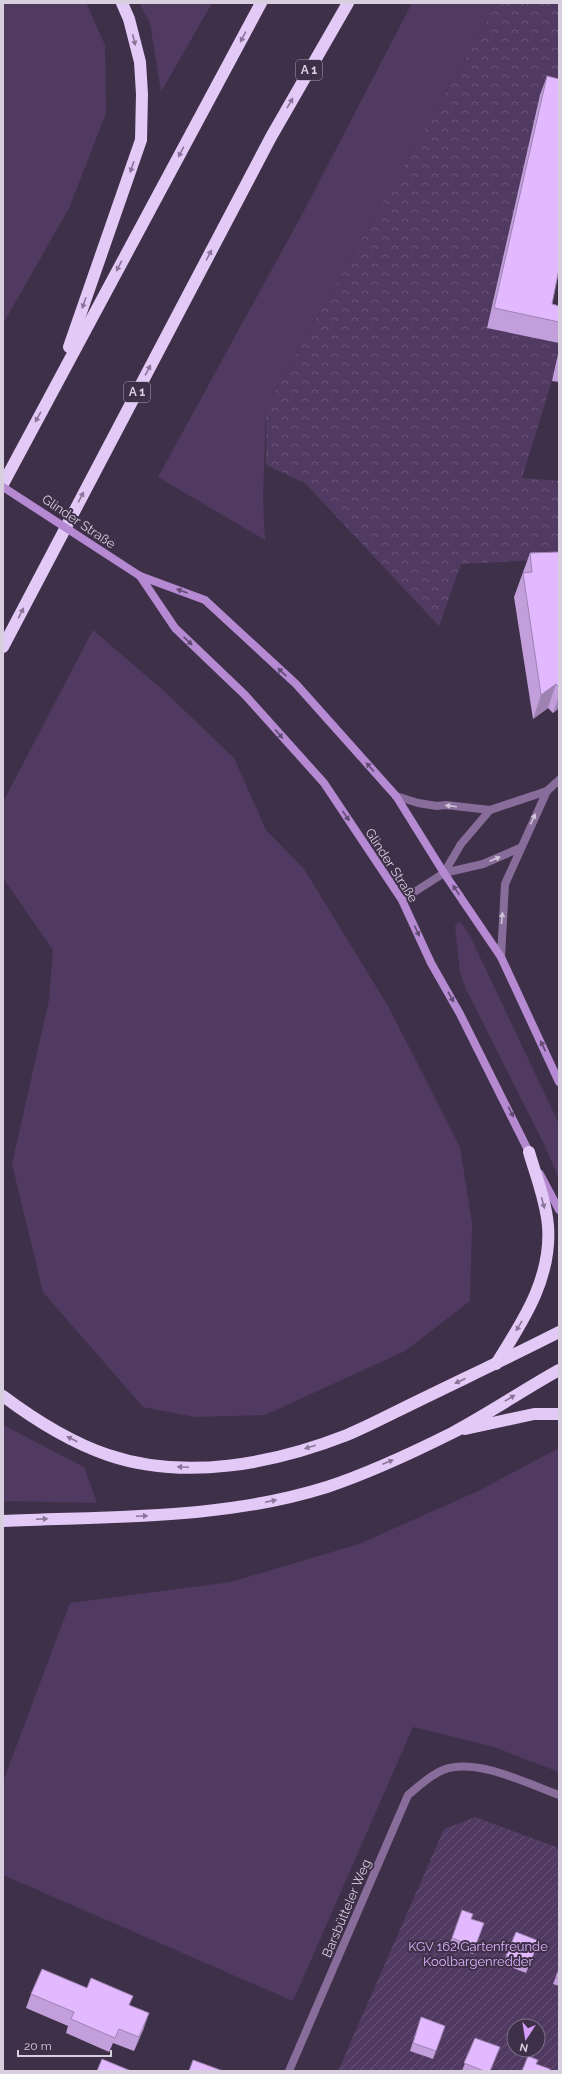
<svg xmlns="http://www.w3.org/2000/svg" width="562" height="2074" viewBox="0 0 562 2074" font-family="Raleway,sans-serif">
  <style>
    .grass { fill: #513a61 }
    .park { fill: url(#park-crowns) }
    .garden { fill: url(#garden-furrows); fill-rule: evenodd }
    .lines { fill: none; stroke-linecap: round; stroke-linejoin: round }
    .minor { stroke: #886d9a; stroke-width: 8 }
    .tertiary { stroke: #886d9a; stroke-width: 8 }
    .secondary { stroke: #b58ad2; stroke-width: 8 }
    .motorway { stroke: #e3c9f6; stroke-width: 12 }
    .secondary-bridge { stroke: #b58ad2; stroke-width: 8 }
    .wall { fill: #c29fdb }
    .shaded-wall { fill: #9e82b2 }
    .building { fill: #e2b9ff; stroke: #9e82b2 }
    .oneway { fill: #897597 }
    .oneway2 { fill: #624b72 }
    .oneway3 { fill: #cfc4d7 }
    .labels { text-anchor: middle; stroke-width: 4; stroke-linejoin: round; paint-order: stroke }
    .shield { fill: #3f3049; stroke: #a99fb1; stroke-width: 1 }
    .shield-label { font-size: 12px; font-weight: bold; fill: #d7cede }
    .street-label { font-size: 13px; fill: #d7cede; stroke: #3f3049 }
    .park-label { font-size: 13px; fill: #dab0f8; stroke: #3f3049 }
  </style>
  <defs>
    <pattern id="park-crowns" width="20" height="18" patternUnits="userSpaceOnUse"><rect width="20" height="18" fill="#513a61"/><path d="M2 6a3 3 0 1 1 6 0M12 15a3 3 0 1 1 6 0" fill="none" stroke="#695577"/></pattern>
    <pattern id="garden-furrows" width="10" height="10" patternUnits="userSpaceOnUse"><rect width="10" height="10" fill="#513a61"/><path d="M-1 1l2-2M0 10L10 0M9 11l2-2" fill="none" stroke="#695577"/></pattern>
  </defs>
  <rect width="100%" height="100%" fill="#3f3049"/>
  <g class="grass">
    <polygon points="3,3 86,3 105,45 106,113 70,206 3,324"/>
    <polygon points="139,3 212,3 161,92 150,23"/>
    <polygon points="412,3 497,3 266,406 263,500 265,540 158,477 305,209"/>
    <polygon points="93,630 165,692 234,758 266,830 304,869 388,1006 460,1147 472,1223 470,1301 405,1351 265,1415 195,1417 143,1407 43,1292 12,1164 49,1000 53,950 3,878 3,802"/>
    <polygon points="460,921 470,936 559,1124 559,1179 545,1146 466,989 460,973 455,926"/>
    <polygon points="3,1425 84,1467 97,1503 3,1501"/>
    <polygon points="559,1448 559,1772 494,1747 413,1727 293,2001 3,1875 3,1782 70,1603 231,1582 359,1544 478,1491"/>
  </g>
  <polygon class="park" points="497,3 559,3 559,100 540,96 487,327 559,343 552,381 522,478 559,481 559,559 461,564 439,626 305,483 266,465 266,406"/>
  <path class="garden" d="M475 1817 559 1848V2071H338L444 1829ZM514 2026H538V2050H514Z"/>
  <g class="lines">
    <path class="minor" d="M289 2071 408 1795C418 1787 430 1775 443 1770 476 1757 528 1784 559 1795"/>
    <g class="tertiary">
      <polyline points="396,796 418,803 437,806 446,805 490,810 547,791 559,780"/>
      <polyline points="444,873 461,844 490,810"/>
      <polyline points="402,900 444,873 483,864 520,848"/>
      <polyline points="501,957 505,884 547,791"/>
    </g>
    <g class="secondary">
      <polyline points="140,576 175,628 245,695 324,783 402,900 431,963 460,1014 531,1156"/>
      <polyline points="140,576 205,600 296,684 396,796 444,873 501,957 559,1082"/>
      <polyline points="540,1174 559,1210"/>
    </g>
    <g class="motorway">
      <polyline points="69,347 141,140 142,94 140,62 129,19 122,3"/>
      <polyline points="3,484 261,3"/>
      <polyline points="3,647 271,137 348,3"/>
      <path d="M496 1364C523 1321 552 1278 548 1226 546 1201 536 1176 529 1152"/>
      <path d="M3 1396C35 1420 70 1442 108 1455 185 1481 273 1464 347 1435 371 1425 395 1412 418 1401 465 1378 512 1356 559 1332"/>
      <polyline points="465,1429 534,1414 559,1414"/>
      <path d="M3 1521C112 1516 222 1520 327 1487 369 1473 412 1453 452 1433 488 1414 523 1390 559 1370"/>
    </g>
    <polyline class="secondary-bridge" points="3,487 140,576"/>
  </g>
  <g class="wall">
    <polygon points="547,76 552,304 559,306 559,343 487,328 540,95"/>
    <polygon points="559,349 559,382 552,381"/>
    <polygon points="559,552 559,708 553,713 548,708 533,719 514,597 530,553"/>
    <polygon points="462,1910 471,1919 484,1923 473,1954 449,1946"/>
    <polygon points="536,1948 526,1973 503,1964 506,1956"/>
    <polygon points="559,1969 559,1986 553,1984"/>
    <polygon points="87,1988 130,2005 144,2028 134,2051 113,2043 109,2052 66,2033 68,2026 26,2008 31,1994"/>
    <polygon points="421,2017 445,2026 433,2059 410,2051"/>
    <polygon points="475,2038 491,2071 462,2071"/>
  </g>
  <g class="shaded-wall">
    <polygon points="556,684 548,708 533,719 541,695"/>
    <polygon points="559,696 559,708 553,713"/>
    <polygon points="149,2013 144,2028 134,2051 139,2037"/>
  </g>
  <g class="building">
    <polygon points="547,76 559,79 559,269 552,304 559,306 559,322 494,308"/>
    <polygon points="559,552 559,687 556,684 541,695 523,573 532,572 530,553"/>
    <polygon points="462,1910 473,1914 471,1919 484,1923 475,1947 452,1938"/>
    <polygon points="516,1932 539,1941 529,1965 506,1956"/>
    <polygon points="42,1969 87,1988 91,1978 133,1996 129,2005 149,2013 139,2037 119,2029 115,2038 71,2019 74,2012 31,1994"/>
    <polygon points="559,1969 559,1978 556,1977"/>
    <polygon points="421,2017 445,2026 436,2051 413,2043"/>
    <polygon points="475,2038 500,2047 490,2071 484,2071 464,2063"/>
    <polygon points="528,2056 538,2060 536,2064 550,2069 549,2071 522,2071"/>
    <polygon points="102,2059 131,2071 97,2071"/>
    <polygon points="193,2060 223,2071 189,2071"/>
  </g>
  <defs><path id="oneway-solid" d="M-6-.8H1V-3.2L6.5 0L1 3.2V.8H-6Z"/></defs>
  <g class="oneway">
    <use href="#oneway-solid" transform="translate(243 37) rotate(118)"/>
    <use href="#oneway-solid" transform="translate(134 40) rotate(76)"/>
    <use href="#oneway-solid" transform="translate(290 103) rotate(-60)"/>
    <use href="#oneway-solid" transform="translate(181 152) rotate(118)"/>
    <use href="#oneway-solid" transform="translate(132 167) rotate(109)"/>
    <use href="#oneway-solid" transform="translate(209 255) rotate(-62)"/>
    <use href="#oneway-solid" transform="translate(119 266) rotate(118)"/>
    <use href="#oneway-solid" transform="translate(84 303) rotate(109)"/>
    <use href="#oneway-solid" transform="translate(148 370) rotate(-62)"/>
    <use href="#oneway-solid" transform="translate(38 417) rotate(119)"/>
    <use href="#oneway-solid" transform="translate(81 497) rotate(-62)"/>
    <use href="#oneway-solid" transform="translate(21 613) rotate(-63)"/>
    <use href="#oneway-solid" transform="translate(543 1203) rotate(75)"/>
    <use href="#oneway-solid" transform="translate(519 1326) rotate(121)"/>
    <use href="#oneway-solid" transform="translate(460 1381) rotate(155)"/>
    <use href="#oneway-solid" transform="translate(510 1398) rotate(-31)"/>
    <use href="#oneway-solid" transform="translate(72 1439) rotate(-153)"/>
    <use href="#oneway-solid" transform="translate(310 1447) rotate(163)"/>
    <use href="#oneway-solid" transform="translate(388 1462) rotate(-23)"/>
    <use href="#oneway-solid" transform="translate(183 1467) rotate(-177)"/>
    <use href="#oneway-solid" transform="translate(271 1501) rotate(-12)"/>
    <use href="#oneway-solid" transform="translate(142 1516) rotate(-2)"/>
    <use href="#oneway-solid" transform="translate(42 1519) rotate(-3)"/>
  </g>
  <g class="oneway2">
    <use href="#oneway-solid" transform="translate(182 591) rotate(-160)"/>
    <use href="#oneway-solid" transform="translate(188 641) rotate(44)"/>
    <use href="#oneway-solid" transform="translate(282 672) rotate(-137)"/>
    <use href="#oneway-solid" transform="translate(279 734) rotate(49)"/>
    <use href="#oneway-solid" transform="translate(370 767) rotate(-132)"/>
    <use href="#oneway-solid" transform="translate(346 816) rotate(56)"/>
    <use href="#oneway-solid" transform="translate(456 890) rotate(-124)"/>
    <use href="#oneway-solid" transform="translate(417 931) rotate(65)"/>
    <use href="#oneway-solid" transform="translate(451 997) rotate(61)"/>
    <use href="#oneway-solid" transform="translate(543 1046) rotate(-115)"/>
    <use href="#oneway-solid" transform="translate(511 1112) rotate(63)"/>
  </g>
  <g class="oneway3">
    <use href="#oneway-solid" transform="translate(451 806) rotate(-173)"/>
    <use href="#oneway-solid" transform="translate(533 819) rotate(-65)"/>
    <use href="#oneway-solid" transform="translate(495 859) rotate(-23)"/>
    <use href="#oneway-solid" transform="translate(502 918) rotate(-85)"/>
  </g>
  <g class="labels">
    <g class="shield">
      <rect x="296" y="60" width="26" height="20" rx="3"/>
      <rect x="124" y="382" width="26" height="20" rx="3"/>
    </g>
    <g class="shield-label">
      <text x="309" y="74">A 1</text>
      <text x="137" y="396">A 1</text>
    </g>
    <g class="street-label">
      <text transform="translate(79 521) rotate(34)" y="5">Glinder Straße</text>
      <text transform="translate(392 865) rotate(57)" y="5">Glinder Straße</text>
      <text transform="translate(346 1908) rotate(-67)" y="5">Barsbütteler Weg</text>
    </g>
    <g class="park-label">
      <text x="478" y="1951">KGV 162 Gartenfreunde<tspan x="478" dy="15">Koolbargenredder</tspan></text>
    </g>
  </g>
  <rect width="562" height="2074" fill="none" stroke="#d7cede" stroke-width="8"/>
  <g transform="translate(526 2038) rotate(192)"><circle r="19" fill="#3f3049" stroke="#7c6f85"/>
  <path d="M0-3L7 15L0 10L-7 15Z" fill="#d49cfb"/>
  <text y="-6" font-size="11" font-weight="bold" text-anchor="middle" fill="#d7cede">N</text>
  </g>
  <path d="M18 2050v6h93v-6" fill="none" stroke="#d7cede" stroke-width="2"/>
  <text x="24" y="2050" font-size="12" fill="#d7cede" stroke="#3f3049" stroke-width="3" paint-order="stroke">20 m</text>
</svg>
